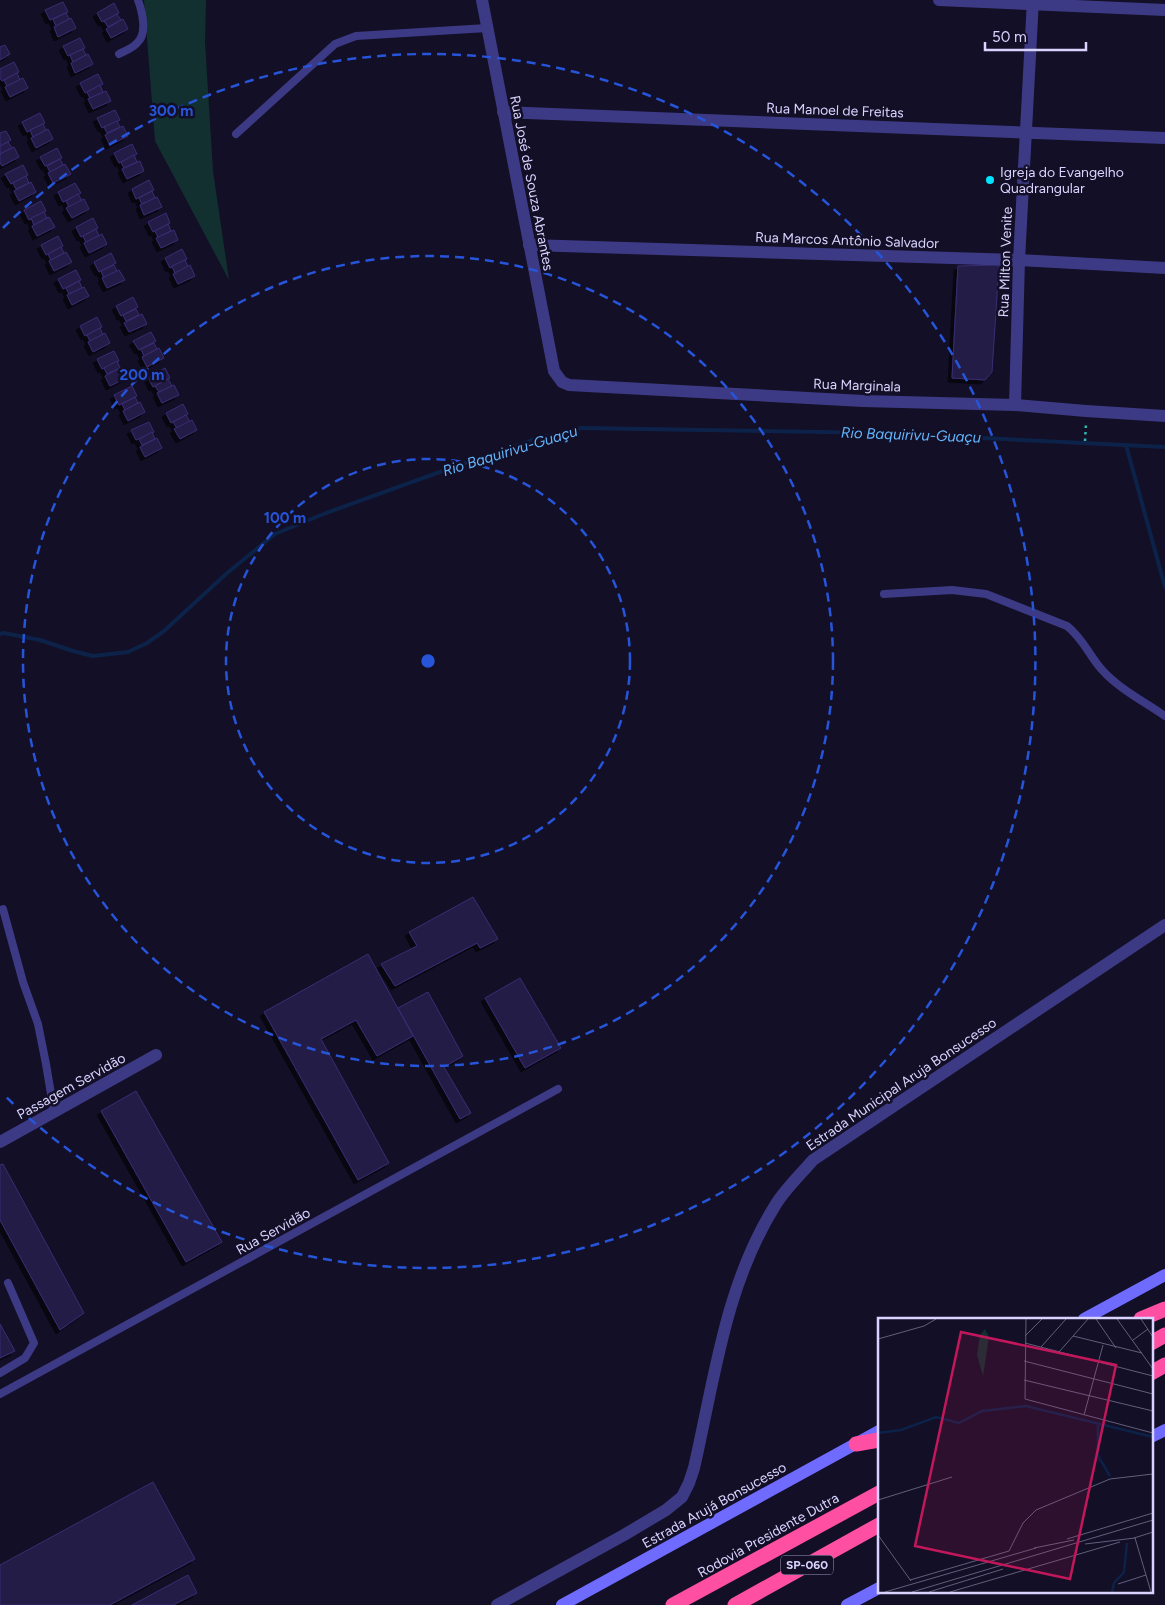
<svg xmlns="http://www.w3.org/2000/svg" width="1165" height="1605" viewBox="0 0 1165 1605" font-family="Figtree,sans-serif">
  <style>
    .green { fill: #12302f }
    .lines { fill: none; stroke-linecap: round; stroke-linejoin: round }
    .stream { stroke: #0c2248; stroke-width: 4 }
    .building { fill: #241b47; stroke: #3b2d73; filter: url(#shadow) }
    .path { stroke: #2fb8b0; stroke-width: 2.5; stroke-dasharray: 2.5 4; stroke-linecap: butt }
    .lane { stroke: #3d3a85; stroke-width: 8 }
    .street { stroke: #3d3a85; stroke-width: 12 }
    .secondary { stroke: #6f6bff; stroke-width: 12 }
    .highway { stroke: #ff4fa3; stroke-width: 15 }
    .ring { fill: none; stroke: #2655da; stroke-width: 2.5; stroke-dasharray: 9 6 }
    .poi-dot { fill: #00e5ff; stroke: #130f26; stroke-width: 2 }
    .labels { text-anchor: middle; stroke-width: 5; stroke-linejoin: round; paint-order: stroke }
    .shield { fill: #130f26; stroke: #9e99be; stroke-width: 1 }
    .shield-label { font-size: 12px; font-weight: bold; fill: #d9d4ff }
    .street-label { font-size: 14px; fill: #d9d4ff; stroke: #130f26 }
    .poi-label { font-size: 14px; fill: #d9d4ff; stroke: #130f26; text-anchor: start }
    .water-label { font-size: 15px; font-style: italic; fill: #62b6ff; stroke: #130f26 }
    .inset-river { fill: none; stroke: #0c2248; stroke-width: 2.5 }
    .inset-road { fill: none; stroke: #625e7d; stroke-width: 1 }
    .view { fill: #c2185b; fill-opacity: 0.15; stroke: #c2185b; stroke-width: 2.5 }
    .inset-edge { fill: none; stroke: #d9d4ff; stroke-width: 2.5 }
    .centre { fill: #2655da; stroke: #130f26; stroke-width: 2.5 }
    .ring-label { font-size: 15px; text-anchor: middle; font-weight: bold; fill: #2655da; stroke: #130f26; stroke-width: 5; stroke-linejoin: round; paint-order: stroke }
  </style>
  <defs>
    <filter id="shadow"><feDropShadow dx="-4" dy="4" stdDeviation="0" flood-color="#0009"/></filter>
  </defs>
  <rect width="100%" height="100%" fill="#130f26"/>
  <polygon class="green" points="144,0 206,0 205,42 213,171 229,280 155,141"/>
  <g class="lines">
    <g class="stream">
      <polyline points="1126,445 1165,587"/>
      <polyline points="0,634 4,633 40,640 73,651 93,656 128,652 147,643 164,631 226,574 275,534 326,513 437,473 536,439 581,428 882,433 1165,447"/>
    </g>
  </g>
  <g class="building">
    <polygon points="63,2 68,12 50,20 45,10"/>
    <polygon points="114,3 119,13 102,22 97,13"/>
    <polygon points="66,13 69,19 56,26 53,19"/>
    <polygon points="117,14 121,20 108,27 104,21"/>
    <polygon points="71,18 76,28 58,37 54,27"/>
    <polygon points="123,19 128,29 111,38 106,29"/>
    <polygon points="80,38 85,48 68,56 63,46"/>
    <polygon points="5,45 10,54 0,60 0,47"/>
    <polygon points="83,49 86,55 73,62 70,55"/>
    <polygon points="88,54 93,64 75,73 71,63"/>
    <polygon points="14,62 19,72 2,81 0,78 0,69"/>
    <polygon points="17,73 20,80 7,86 4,80"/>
    <polygon points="98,74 103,84 85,93 80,83"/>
    <polygon points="23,78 28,88 10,97 5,87"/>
    <polygon points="100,85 103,92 90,98 87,92"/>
    <polygon points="106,91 111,101 93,109 88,99"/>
    <polygon points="115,110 120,120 102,128 97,118"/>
    <polygon points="40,113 45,123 27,132 22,122"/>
    <polygon points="117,121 120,127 107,133 104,127"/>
    <polygon points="43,124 46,130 33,137 30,130"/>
    <polygon points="123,126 128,136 110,145 105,135"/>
    <polygon points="48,129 53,139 36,148 31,138"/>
    <polygon points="6,131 11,140 0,146 0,133"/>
    <polygon points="8,142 12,148 0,154 0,146"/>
    <polygon points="132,144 137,154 119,163 114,153"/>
    <polygon points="14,147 19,157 2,166 0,162 0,154"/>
    <polygon points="57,148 62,158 45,166 40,157"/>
    <polygon points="134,155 137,162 124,168 121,162"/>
    <polygon points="60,159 63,165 50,172 47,166"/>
    <polygon points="140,161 144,171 127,179 122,169"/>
    <polygon points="65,164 71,174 53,183 48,173"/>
    <polygon points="23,165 28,175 11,184 5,174"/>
    <polygon points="26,176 29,183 16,189 13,183"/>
    <polygon points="149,180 154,190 136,199 132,189"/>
    <polygon points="31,182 36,192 19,201 14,191"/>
    <polygon points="75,183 81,193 63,202 58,192"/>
    <polygon points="152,191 155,198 142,204 139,198"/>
    <polygon points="78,194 82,201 69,207 66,201"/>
    <polygon points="157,197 162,207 144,215 140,205"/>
    <polygon points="84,199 89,209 72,218 66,208"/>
    <polygon points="41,201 46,211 29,220 24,210"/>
    <polygon points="44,212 47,218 34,225 31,218"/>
    <polygon points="166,213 170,223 153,232 148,222"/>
    <polygon points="49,217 55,227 37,236 32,226"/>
    <polygon points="93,218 98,228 81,237 76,227"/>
    <polygon points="168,224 171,231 158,237 155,231"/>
    <polygon points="96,229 99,236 86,242 83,236"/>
    <polygon points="174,230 178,240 161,248 156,238"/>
    <polygon points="102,234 107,244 89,253 84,243"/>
    <polygon points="58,236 63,246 46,255 41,245"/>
    <polygon points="61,247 64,253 51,260 48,254"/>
    <polygon points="182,249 187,259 170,268 165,258"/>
    <polygon points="66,252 72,262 54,271 49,261"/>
    <polygon points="111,253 116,263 99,272 94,262"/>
    <polygon points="185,260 188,267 175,273 172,266"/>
    <polygon points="114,265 117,271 104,278 101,271"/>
    <polygon points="190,265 195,276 178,284 173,274"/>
    <polygon points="999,265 992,372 985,380 952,378 958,266"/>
    <polygon points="76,270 81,280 63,289 58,279"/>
    <polygon points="119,270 125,280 107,288 102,278"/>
    <polygon points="79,281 82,288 69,294 66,288"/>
    <polygon points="84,287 89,296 72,305 67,295"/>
    <polygon points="133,297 138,307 121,316 116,306"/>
    <polygon points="136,309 139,315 126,321 123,315"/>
    <polygon points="142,314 147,324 129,332 124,323"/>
    <polygon points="97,317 102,327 85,336 80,326"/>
    <polygon points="100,328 103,335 90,341 87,335"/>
    <polygon points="151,332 156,341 139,350 133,341"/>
    <polygon points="105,333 110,343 93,352 88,342"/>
    <polygon points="154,343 157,349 144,356 141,349"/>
    <polygon points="159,348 164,358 147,367 142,357"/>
    <polygon points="114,351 119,361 102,369 97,359"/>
    <polygon points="117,361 120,368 107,374 104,368"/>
    <polygon points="122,367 128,377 110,386 105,376"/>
    <polygon points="165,368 170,378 153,387 148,377"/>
    <polygon points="168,379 172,386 159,392 155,386"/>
    <polygon points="174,385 179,395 162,403 157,393"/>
    <polygon points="132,386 137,396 119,405 114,395"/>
    <polygon points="135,397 138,403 125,410 122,404"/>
    <polygon points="140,402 145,412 128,421 123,411"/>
    <polygon points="183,404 188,414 171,423 166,413"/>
    <polygon points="186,415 190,422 177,428 173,422"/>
    <polygon points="192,420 197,430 180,439 174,429"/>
    <polygon points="149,422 154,432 136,440 131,430"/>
    <polygon points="152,432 155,439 142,445 139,439"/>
    <polygon points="157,438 162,448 145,457 140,447"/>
    <polygon points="473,897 498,939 480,948 477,943 395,986 381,964 417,946 409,932"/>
    <polygon points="368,954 413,1036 377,1056 356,1020 321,1039 389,1163 358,1180 264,1012"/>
    <polygon points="520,978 561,1048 525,1068 485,998"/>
    <polygon points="428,992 463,1056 444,1067 471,1113 460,1119 398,1008"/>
    <polygon points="136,1091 222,1242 186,1262 101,1111"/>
    <polygon points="3,1164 84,1313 60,1330 0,1220 0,1165"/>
    <polygon points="0,1324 15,1351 0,1358"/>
    <polygon points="153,1482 195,1559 110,1605 0,1605 0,1565"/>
    <polygon points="188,1575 197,1593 173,1605 132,1605"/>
  </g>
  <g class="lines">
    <polyline class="path" points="1085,441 1086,423"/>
    <g class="lane">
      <path d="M119 54C125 51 133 48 137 43 148 34 142 11 138 0"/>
      <polyline points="236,134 335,44 356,36 487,28"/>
      <path d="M884 594 952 590 986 594 1067 626C1084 639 1090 658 1104 672 1121 690 1145 702 1165 716"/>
      <polyline points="3,909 23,982 38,1024 46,1064 54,1112"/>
      <polyline points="0,1373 25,1358 34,1343 8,1283"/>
      <polyline points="0,1394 558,1089"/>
    </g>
    <g class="street">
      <polyline points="482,0 554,371 562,382 569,385 863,401 1015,405 1086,411 1165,416"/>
      <polyline points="939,0 1165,10"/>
      <polyline points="503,112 1165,138"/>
      <polyline points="529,245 1019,260 1165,268"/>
      <polyline points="1015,405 1019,260 1033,0"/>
      <polyline points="0,1142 156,1055"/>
      <path d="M497 1605 624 1535 666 1510 682 1497 689 1483 694 1468C715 1377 725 1285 776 1204 786 1188 801 1174 813 1160L1165 925"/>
    </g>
    <g class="secondary">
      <polyline points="1084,1319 1165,1275"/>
      <polyline points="1151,1437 1165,1430"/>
      <polyline points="562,1605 879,1431"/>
      <polyline points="847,1605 879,1588"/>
    </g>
    <g class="highway">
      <polyline points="1141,1319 1165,1309"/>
      <polyline points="1151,1343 1165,1335"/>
      <polyline points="1151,1373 1165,1365"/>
      <polyline points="856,1444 879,1440"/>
      <polyline points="673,1605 879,1493"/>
      <polyline points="735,1605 879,1525"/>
    </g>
  </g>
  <g class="ring">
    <circle cx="428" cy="661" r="202"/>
    <circle cx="428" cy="661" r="405"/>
    <path d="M3 228A607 607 0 1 1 3 1094"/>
  </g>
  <circle class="poi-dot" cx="990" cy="180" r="5"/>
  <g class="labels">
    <rect class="shield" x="781" y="1555.5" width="52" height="19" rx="4"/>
    <g class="shield-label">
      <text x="807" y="1569">SP-060</text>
    </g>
    <g class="street-label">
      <text transform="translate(835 110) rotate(2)" y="5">Rua Manoel de Freitas</text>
      <text transform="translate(532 183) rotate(79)" y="5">Rua José de Souza Abrantes</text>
      <text transform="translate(847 240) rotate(2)" y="5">Rua Marcos Antônio Salvador</text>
      <text transform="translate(1005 262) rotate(-88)" y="5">Rua Milton Venite</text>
      <text transform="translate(857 385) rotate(2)" y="5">Rua Marginala</text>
      <text transform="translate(901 1084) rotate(-34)" y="5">Estrada Municipal Aruja Bonsucesso</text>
      <text transform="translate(71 1086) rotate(-29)" y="5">Passagem Servidão</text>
      <text transform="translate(273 1231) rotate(-29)" y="5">Rua Servidão</text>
      <text transform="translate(714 1505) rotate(-29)" y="5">Estrada Arujá Bonsucesso</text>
      <text transform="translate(768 1535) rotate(-29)" y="5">Rodovia Presidente Dutra</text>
    </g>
    <g class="poi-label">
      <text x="1000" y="177">Igreja do Evangelho<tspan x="1000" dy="16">Quadrangular</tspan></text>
    </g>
    <g class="water-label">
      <text transform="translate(911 435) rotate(2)" y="5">Rio Baquirivu-Guaçu</text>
      <text transform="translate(510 451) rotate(-17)" y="5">Rio Baquirivu-Guaçu</text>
    </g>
  </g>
  <g transform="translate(878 1318)">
    <rect width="275" height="275" fill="#130f26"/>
    <path d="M107 11 111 19 105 58 99 37 102 17Z" fill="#12302f"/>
    <path class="inset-river" d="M220 107V138L232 158M0 115 23 112 58 99 81 105 104 93 148 88 275 119M234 274 236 265 246 254 249 225"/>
    <path class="inset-road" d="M148 1 147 81 275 115M218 1 238 30M239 1 275 51M263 1 275 19M147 18 164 1M195 18 264 35M0 21 46 8 58 1M255 22 270 11M147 25 275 58M163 29 188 1M181 34 210 1M146 43 275 76M146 62 275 93M206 97 225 27M0 182 74 159M0 217 33 263M256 220 275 214M257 220 273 274M189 221 275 195M207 226 257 220M156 230 196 222M32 262 131 233 145 205 158 192 232 161 275 156M240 266 268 257M7 274 158 230M34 274 275 202M51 274 125 251M72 274 242 224"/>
    <path class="view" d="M83 14 238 47 192 261 37 228Z"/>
    <rect width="275" height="275" class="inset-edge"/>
  </g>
  <circle cx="428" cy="661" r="8" class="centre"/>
  <g class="ring-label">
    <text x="171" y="116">300 m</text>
    <text x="142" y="380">200 m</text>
    <text x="285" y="523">100 m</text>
  </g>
  <path d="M985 42v8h101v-8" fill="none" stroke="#d9d4ff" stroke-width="2.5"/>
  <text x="992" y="42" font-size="15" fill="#d9d4ff" stroke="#130f26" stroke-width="4" paint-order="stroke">50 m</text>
</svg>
